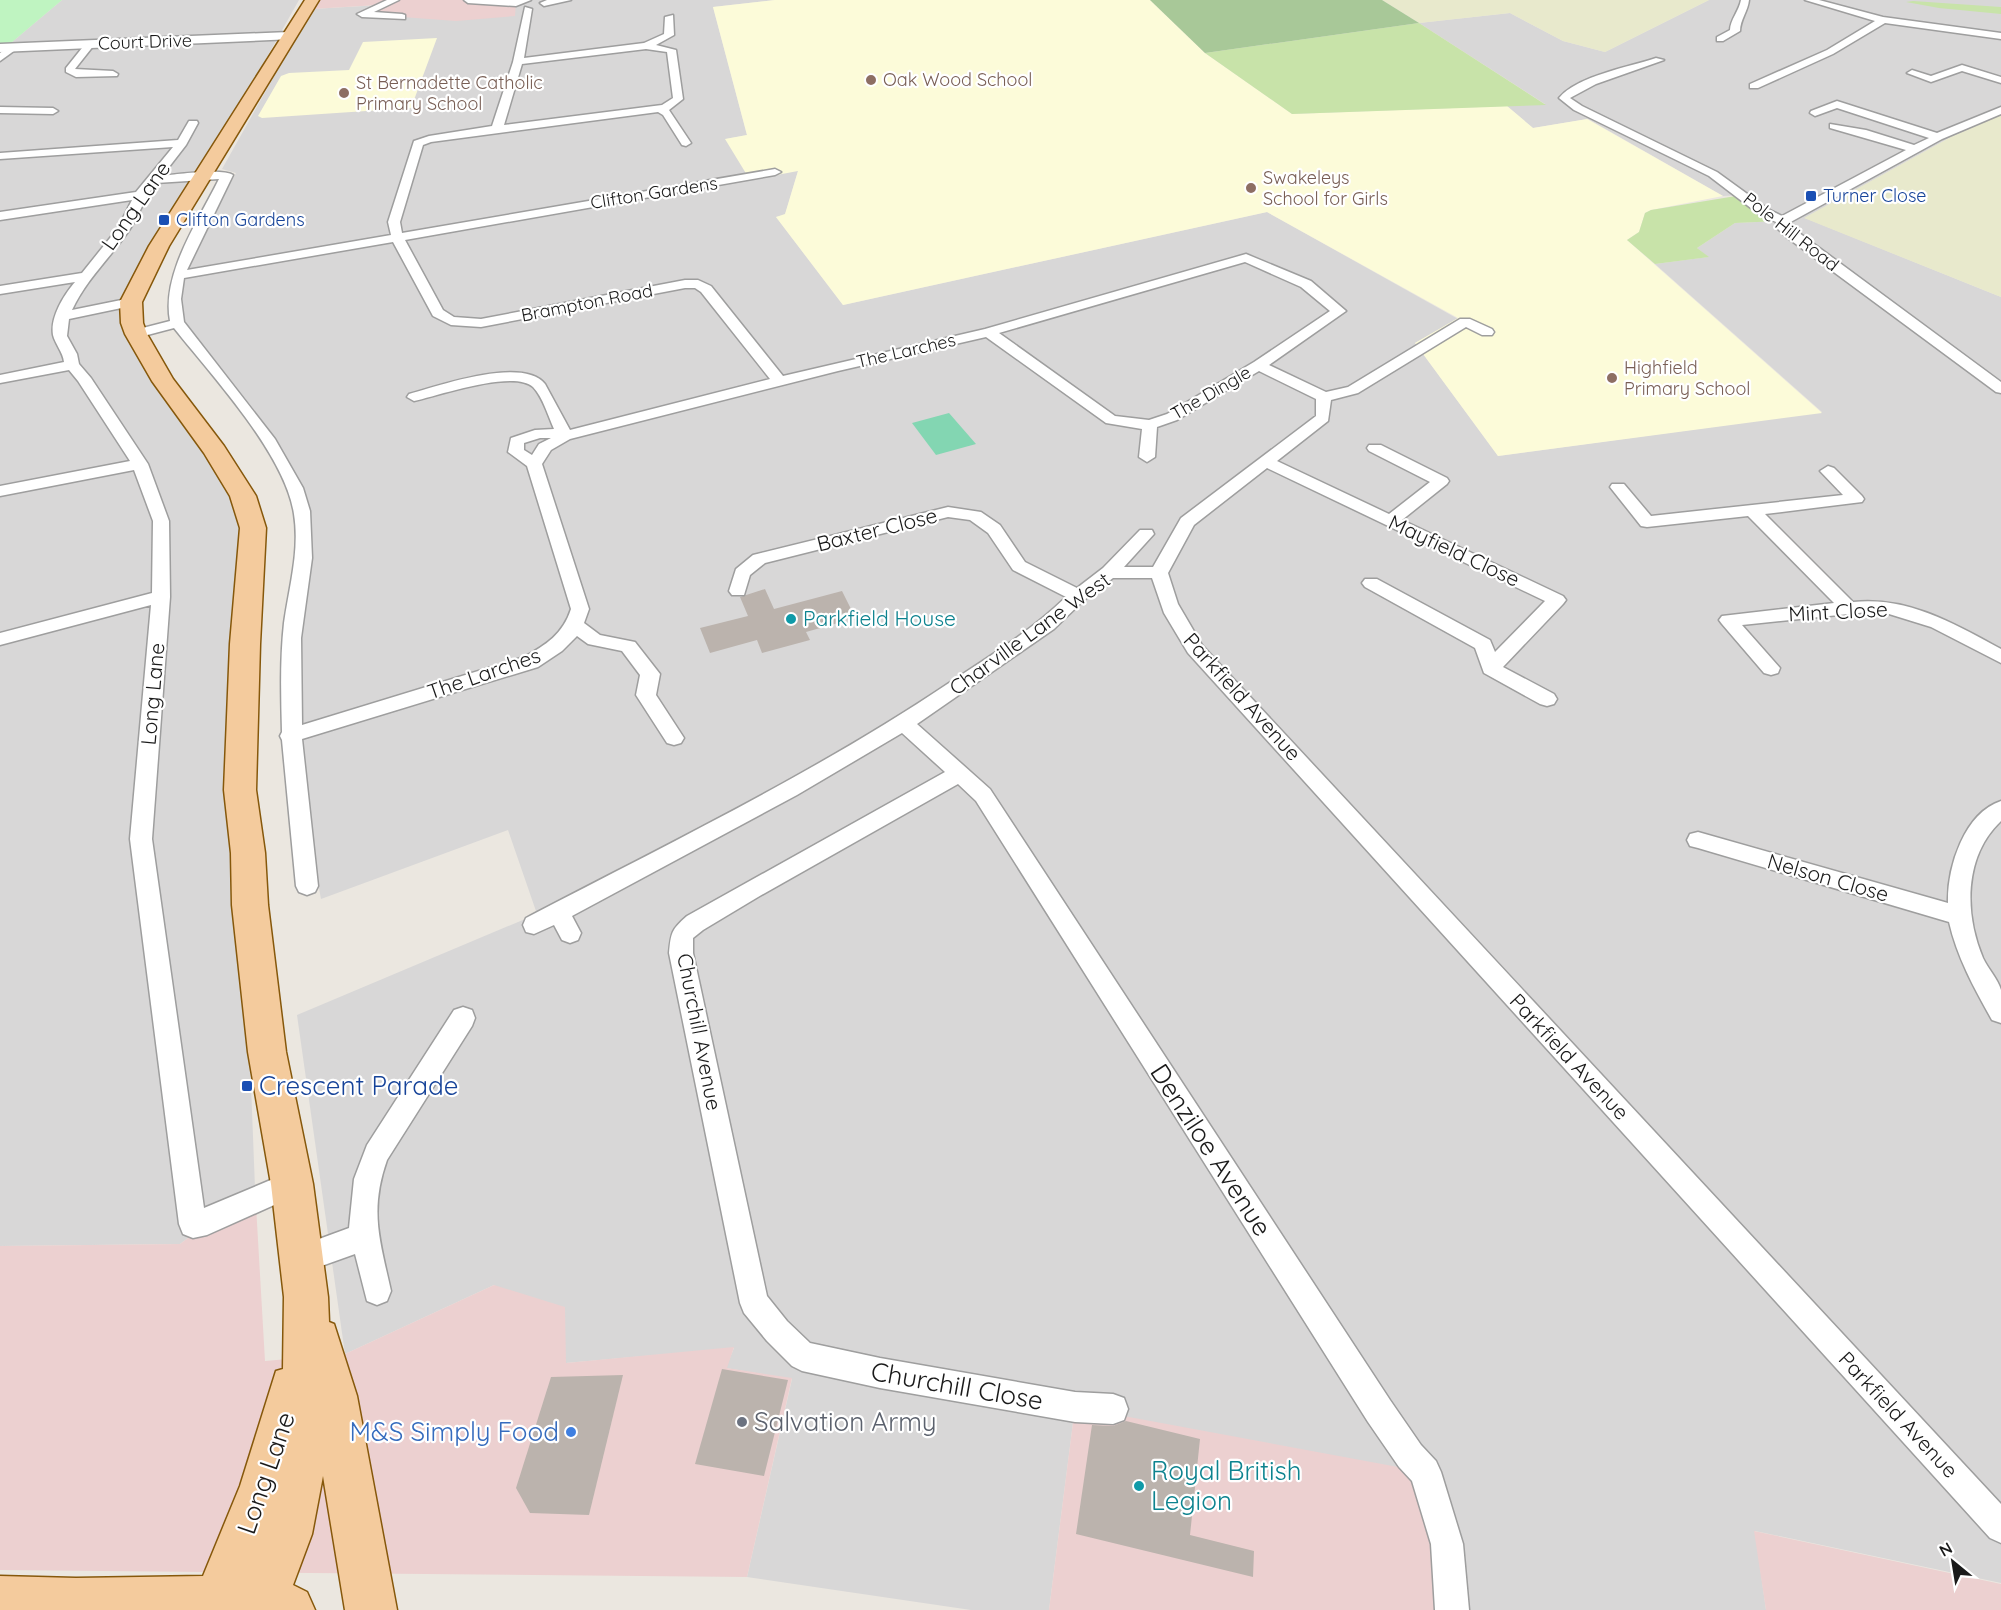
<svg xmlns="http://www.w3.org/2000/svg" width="2001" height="1610" viewBox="0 0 2001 1610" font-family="Quicksand,sans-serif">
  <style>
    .residential { fill: #d8d7d7 }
    .commercial { fill: #ecd0d0 }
    .education { fill: #fcfbd9 }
    .farmland { fill: #e8e9cc }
    .grass { fill: #c8e3a9 }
    .forest { fill: #a8c898 }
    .park { fill: #bff4c1 }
    .pitch { fill: #83d6b2 }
    .building { fill: #bbb3ad }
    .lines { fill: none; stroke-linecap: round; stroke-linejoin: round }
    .minor-casing { stroke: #9e9e9e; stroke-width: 3 }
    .tertiary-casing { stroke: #9e9e9e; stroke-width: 3 }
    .primary-casing { stroke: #86580b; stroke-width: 3 }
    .minor { fill: #fff; fill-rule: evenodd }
    .tertiary { fill: #fff; fill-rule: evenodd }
    .primary { fill: #f4cb9d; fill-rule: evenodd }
    .education-dot { fill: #8d6e63; stroke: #fff; stroke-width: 2 }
    .transit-dot { fill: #1a4fb4; stroke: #fff; stroke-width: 2 }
    .culture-dot { fill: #0f9aa8; stroke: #fff; stroke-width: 2 }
    .worship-dot { fill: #6b7280; stroke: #fff; stroke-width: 2 }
    .shop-dot { fill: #3f7fe0; stroke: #fff; stroke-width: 2 }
    .labels { text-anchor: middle; stroke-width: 4.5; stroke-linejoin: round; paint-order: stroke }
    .far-street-label { font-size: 18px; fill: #1a1a1a; stroke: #fff }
    .far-education-label { font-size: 18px; fill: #785e54; stroke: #fff; text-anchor: start }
    .far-transit-label { font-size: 18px; fill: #164399; stroke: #fff; text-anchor: start }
    .street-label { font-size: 21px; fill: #1a1a1a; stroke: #fff }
    .culture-label { font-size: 21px; fill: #0d838f; stroke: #fff; text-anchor: start }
    .near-transit-label { font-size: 26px; fill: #164399; stroke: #fff; text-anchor: start }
    .near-street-label { font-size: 26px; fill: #1a1a1a; stroke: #fff }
    .near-worship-label { font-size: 26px; fill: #5b616d; stroke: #fff; text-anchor: start }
    .near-shop-label { font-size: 26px; fill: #366cbe; stroke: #fff; text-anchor: end }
    .near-culture-label { font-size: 26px; fill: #0d838f; stroke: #fff; text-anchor: start }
  </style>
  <rect width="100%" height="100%" fill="#ebe7e0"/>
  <g class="residential">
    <polygon points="62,0 299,0 133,295 136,334 243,496 238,750 255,1188 180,1244 0,1246 0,48 5,48"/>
    <polygon points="468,0 775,0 713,7 747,135 726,139 798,171 785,215 776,217 843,305 1267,212 1458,319 1415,343 1498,456 1822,412 1655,264 1708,257 1697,248 1735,223 1780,221 1742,195 1723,196 1588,119 1533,128 1507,106 1545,104 1419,23 1510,13 1563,41 1605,52 1709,0 2001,0 2001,115 1951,137 1805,218 2001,297 2001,1583 1755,1531 1766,1610 1452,1610 1075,1407 1049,1610 971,1610 747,1577 792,1379 726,1368 734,1348 566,1363 494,1285 345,1354 297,1015 537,914 508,830 321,899 290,736 304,535 285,469 177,323 174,287 236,173 222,169 312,9"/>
  </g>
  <g class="commercial">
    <polygon points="315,0 473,0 516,3 515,16 456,21 362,14 378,5 312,9"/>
    <polygon points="255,1188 265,1361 345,1354 494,1285 565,1307 566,1363 734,1347 727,1368 792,1378 747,1577 0,1570 0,1246 180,1244"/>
    <polygon points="1075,1407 1425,1472 1452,1610 1049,1610"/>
    <polygon points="1754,1531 2001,1584 2001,1610 1766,1610"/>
  </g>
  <g class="education">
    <polygon points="775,0 1150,0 1205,53 1292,114 1507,106 1533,128 1587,119 1723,196 1651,210 1645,213 1639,232 1627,240 1822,413 1498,456 1415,343 1458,318 1267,212 843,305 776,217 785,214 798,171 750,180 725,139 747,135 713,7"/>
    <polygon points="437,38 411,108 262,118 258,116 281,76 289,73 349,70 363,42"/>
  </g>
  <g class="farmland">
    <polygon points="1382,0 1709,0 1605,52 1563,41 1510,13 1419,23"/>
    <polygon points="2001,115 2001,297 1804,218 1951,137"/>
  </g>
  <g class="grass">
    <polygon points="1913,1 2001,7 2001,14 1939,8 1906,2"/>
    <polygon points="1419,23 1546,105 1292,114 1205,53"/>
    <polygon points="1742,195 1782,221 1735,223 1697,248 1709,257 1655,264 1627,240 1639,232 1645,213 1651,210"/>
  </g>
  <polygon class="forest" points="1150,0 1382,0 1419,23 1205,53"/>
  <polygon class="park" points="0,0 62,0 5,48 0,48"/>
  <polygon class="pitch" points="949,413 976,444 936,455 912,423"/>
  <g class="building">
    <polygon points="765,589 774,609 842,591 852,611 841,614 845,621 806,632 810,640 762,653 757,640 710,653 700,628 748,616 740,597"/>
    <polygon points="722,1369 788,1380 764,1476 695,1464"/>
    <polygon points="623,1375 589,1515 530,1513 516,1488 551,1377"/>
    <polygon points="1126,1421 1200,1439 1190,1535 1254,1551 1253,1577 1076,1534 1092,1425 1113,1426"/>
  </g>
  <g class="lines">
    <defs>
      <g id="minor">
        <polygon points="387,0 399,0 374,12 402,14 405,15 405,19 362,17 357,14"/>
        <polygon points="464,0 531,0 516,6 468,3"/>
        <polygon points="547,0 571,0 544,6 540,3"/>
        <path d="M1741 0H1749C1748 11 1740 20 1740 31L1723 41H1717V37L1730 30C1730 20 1739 11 1741 0Z"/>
        <polygon points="1805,0 1819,0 1883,17 2001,33 2001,39 1885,23 1833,54 1758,88 1750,88 1750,84 1827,50 1875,21"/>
        <path d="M525 7 532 9 524 58 644 43 664 34 665 17 673 15 674 35 656 45 676 50 683 99 669 110 691 143 686 146 682 145 663 115 658 112 431 142 423 145 400 222 402 233 775 169 781 172 775 175 405 240 443 310 454 317 481 319 685 280H698L711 286 783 376 985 329 1246 254 1311 281 1346 311 1269 365 1326 392 1348 387 1460 319H1470L1492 329 1494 332 1492 335H1482L1466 327 1358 393 1331 400 1328 421 1277 461 1389 514 1430 482 1369 451 1367 448 1369 445H1381L1447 478 1449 481 1447 484 1402 520 1563 596 1566 600 1563 604 1503 667 1554 694 1557 699 1554 704 1547 706 1540 704 1484 673 1475 648 1365 587 1362 583 1365 579H1377L1490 640 1495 652 1545 601 1267 468 1194 525 1168 573 1178 604 1202 645 2001 1504V1543L1990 1538 1188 653 1164 613 1152 578H1113L1084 600 1054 629 917 724 990 789 1390 1400 1421 1445 1436 1461 1441 1472 1463 1544 1469 1610H1435L1431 1544 1412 1481 1399 1467 1368 1422 976 801 958 784 758 897 703 930 693 938V953L767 1296 787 1321 810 1343 880 1358 1075 1392 1113 1394 1124 1398 1128 1409 1124 1420 1113 1424 1075 1422 880 1388 802 1371 792 1366 767 1341 744 1313 740 1303 669 953C671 933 671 930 687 916L945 772 902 733 797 795 572 916 581 933 578 940 570 943 562 940 554 925 534 934 526 932 523 925 526 918C669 843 815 773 949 683 990 656 1031 631 1066 597L1013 570 988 533 970 520 948 517 765 563 750 575 744 595H732L729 591 736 569 753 555 948 507 981 512 1000 525 1025 562 1077 588 1103 568 1140 530H1152L1154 534 1124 567H1153L1181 518 1316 416V399L1259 371 1177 420 1157 427 1155 457 1147 462 1139 457 1142 429 1106 423 986 337 838 371 570 439 551 450 542 464 589 609 584 623 600 635 635 642 660 674 656 695 684 738 681 743 674 745 667 743 636 695 640 675 622 651 588 644 577 636 562 651 538 667 302 739 318 886 315 892 307 895 299 892 296 886 282 740 280 736 282 732C281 696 280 659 284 623 289 587 300 551 294 514 285 454 212 376 174 328L136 338 129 334 131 331 170 321C161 274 199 220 219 179L156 183C144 198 139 216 128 232 109 259 86 280 72 310L131 298 138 302 131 306 69 319 67 336 77 354 79 364 91 378 148 464 169 521 170 597 152 839 204 1208 292 1171 301 1175 305 1184 301 1193 207 1235 193 1238 183 1234 179 1224 130 839 151 605 0 645V633L152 593 153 521 134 470 0 496V486L130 461 78 381 69 370 0 383V375L64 362C63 352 55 344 53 335 50 317 64 295 75 282L0 294V286L82 273 118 228 132 200 0 220V212L136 192 173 147 0 159V153L178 140 189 121H197L198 123 186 145 162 176C176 174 224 168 233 175L187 270 391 235 388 222 414 141 429 136 492 126 513 62ZM646 49 667 52 673 98 662 105 504 125 522 64ZM393 242 433 316 451 325 481 327 685 288H695L701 292 770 379 570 430 545 384C523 356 438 386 409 394L407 397 414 401C437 396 514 369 533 387 543 397 548 416 554 429L535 430 511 438 508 452 527 466 571 609C563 634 546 645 524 657L302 725 301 638 312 558 310 511 303 488 275 439 184 322 181 299 184 278ZM1245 262 1301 287 1330 311 1254 362 1167 414 1149 420 1115 416 999 333ZM540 438H551L539 444 532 455 524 450V443Z"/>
        <polygon points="89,42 94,45 75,69 113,71 118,74 117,76 76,77 66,72 66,68 86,43"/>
        <polygon points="10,46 18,48 0,61 0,53"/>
        <path d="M1656 58 1664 60 1596 84 1570 98 1582 106 1717 172 1768 209 1782 216 1906 150 1830 128V124L1866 130 1914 145 1929 138 1837 108 1815 116 1810 113 1811 111 1837 101 1937 133 2001 107V114L1942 139 1787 224 2001 382V393L1996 392 1785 236 1777 228 1776 222 1760 215 1709 176 1574 110 1559 98C1577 76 1629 67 1656 58Z"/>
        <polygon points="1962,65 2001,77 2001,83 1962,71 1931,82 1907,73 1912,70 1931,76"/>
        <polygon points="0,107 53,108 58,111 53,114 0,113"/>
        <path d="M1828 466 1834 468 1862 496 1864 499 1862 502 1765 514 1853 602C1908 596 1955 624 2001 649V663L1931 627 1889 614 1868 612 1742 625 1780 668 1778 673 1771 675 1764 673 1722 624 1719 620 1722 616 1834 603 1748 516 1647 527 1641 526 1610 487 1612 484H1624L1651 516 1843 495 1820 471Z"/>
        <path d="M2001 801V821C1964 856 1964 913 1983 958 1988 969 1998 979 2001 990 2001 999 2001 1013 2001 1023L1992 1020C1974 988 1957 957 1949 922L1698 848 1690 846 1687 840 1690 834 1698 832 1948 903C1947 868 1964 813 2001 801Z"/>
        <path d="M463 1007 472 1010 475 1018 472 1026 387 1160C369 1211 380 1241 391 1291L387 1301 377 1305 367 1301 355 1254 302 1273 292 1269 288 1259 292 1249 349 1228 354 1179 367 1145 454 1010Z"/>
      </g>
      <polygon id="tertiary" points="289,32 295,36 293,39 0,52 0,44"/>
      <polygon id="primary" points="305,0 319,0 169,246 142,302 143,323 147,334 173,379 224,446 256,496 266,528 260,644 256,790 265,853 268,905 286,1052 313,1184 328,1297 329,1322 334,1324 357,1396 397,1610 345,1610 323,1476 312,1534 293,1585 307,1592 315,1610 0,1610 0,1576 76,1578 203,1576 240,1486 276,1371 283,1369 284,1297 271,1184 248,1052 232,905 231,853 224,790 230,644 240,528 230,496 204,453 152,381 125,334 121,323 120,302 149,246"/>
    </defs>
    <use href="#minor" class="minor-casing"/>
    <use href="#tertiary" class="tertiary-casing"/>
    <use href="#primary" class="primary-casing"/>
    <use href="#minor" class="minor"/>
    <use href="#tertiary" class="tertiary"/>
    <use href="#primary" class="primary"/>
  </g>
  <g class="education-dot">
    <circle cx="871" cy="80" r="6"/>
    <circle cx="344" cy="93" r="6"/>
    <circle cx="1251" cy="188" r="6"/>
    <circle cx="1612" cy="378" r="6"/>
  </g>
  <g class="transit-dot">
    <rect x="1805" y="190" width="12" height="12" rx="3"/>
    <rect x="158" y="214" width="12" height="12" rx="3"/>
    <rect x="241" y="1080" width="12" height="12" rx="3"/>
  </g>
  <g class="culture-dot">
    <circle cx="791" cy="619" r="6"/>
    <circle cx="1139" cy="1486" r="6"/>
  </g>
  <circle class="worship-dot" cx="742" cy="1422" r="6"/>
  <circle class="shop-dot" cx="571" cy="1432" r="6"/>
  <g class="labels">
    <g class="far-street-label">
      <text transform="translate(145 42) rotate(-2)" y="6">Court Drive</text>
      <text transform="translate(654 193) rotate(-9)" y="6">Clifton Gardens</text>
      <text transform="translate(1791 232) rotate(38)" y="6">Pole Hill Road</text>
      <text transform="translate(587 303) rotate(-11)" y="6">Brampton Road</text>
      <text transform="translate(906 351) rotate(-13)" y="6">The Larches</text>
      <text transform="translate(1211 393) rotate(-30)" y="6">The Dingle</text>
    </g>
    <g class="far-education-label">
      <text x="883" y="86">Oak Wood School</text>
      <text x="356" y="89">St Bernadette Catholic<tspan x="356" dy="21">Primary School</tspan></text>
      <text x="1263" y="184">Swakeleys<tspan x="1263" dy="21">School for Girls</tspan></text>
      <text x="1624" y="374">Highfield<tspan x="1624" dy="21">Primary School</tspan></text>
    </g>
    <g class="far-transit-label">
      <text x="1823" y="202">Turner Close</text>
      <text x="176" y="226">Clifton Gardens</text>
    </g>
    <g class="street-label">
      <text transform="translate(136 206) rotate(-55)" y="7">Long Lane</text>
      <text transform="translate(877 530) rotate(-14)" y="7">Baxter Close</text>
      <text transform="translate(1454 551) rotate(25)" y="7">Mayfield Close</text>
      <text transform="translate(1838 612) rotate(-3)" y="7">Mint Close</text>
      <text transform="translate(1030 634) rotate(-36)" y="7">Charville Lane West</text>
      <text transform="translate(484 674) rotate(-19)" y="7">The Larches</text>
      <text transform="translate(153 694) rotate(-85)" y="7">Long Lane</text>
      <text transform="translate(1242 697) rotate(48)" y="7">Parkfield Avenue</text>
      <text transform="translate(1828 878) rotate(16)" y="7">Nelson Close</text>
      <text transform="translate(699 1032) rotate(79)" y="7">Churchill Avenue</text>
      <text transform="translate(1569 1057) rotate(47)" y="7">Parkfield Avenue</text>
      <text transform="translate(1898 1415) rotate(47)" y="7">Parkfield Avenue</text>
    </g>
    <g class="culture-label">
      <text x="803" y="626">Parkfield House</text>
    </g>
    <g class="near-transit-label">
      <text x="259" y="1095">Crescent Parade</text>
    </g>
    <g class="near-street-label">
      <text transform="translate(1211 1150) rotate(57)" y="9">Denziloe Avenue</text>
      <text transform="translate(957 1386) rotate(10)" y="9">Churchill Close</text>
      <text transform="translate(266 1473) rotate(-71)" y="9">Long Lane</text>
    </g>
    <g class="near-worship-label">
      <text x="754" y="1431">Salvation Army</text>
    </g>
    <g class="near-shop-label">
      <text x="559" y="1441">M&amp;S Simply Food</text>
    </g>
    <g class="near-culture-label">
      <text x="1151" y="1480">Royal British<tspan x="1151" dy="30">Legion</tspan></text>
    </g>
  </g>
  <g transform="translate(1953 1562) rotate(330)" stroke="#ffffff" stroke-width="4.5" paint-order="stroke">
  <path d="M0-4.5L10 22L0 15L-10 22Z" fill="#1a1a1a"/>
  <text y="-9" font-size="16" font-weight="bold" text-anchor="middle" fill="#1a1a1a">N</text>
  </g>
</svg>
